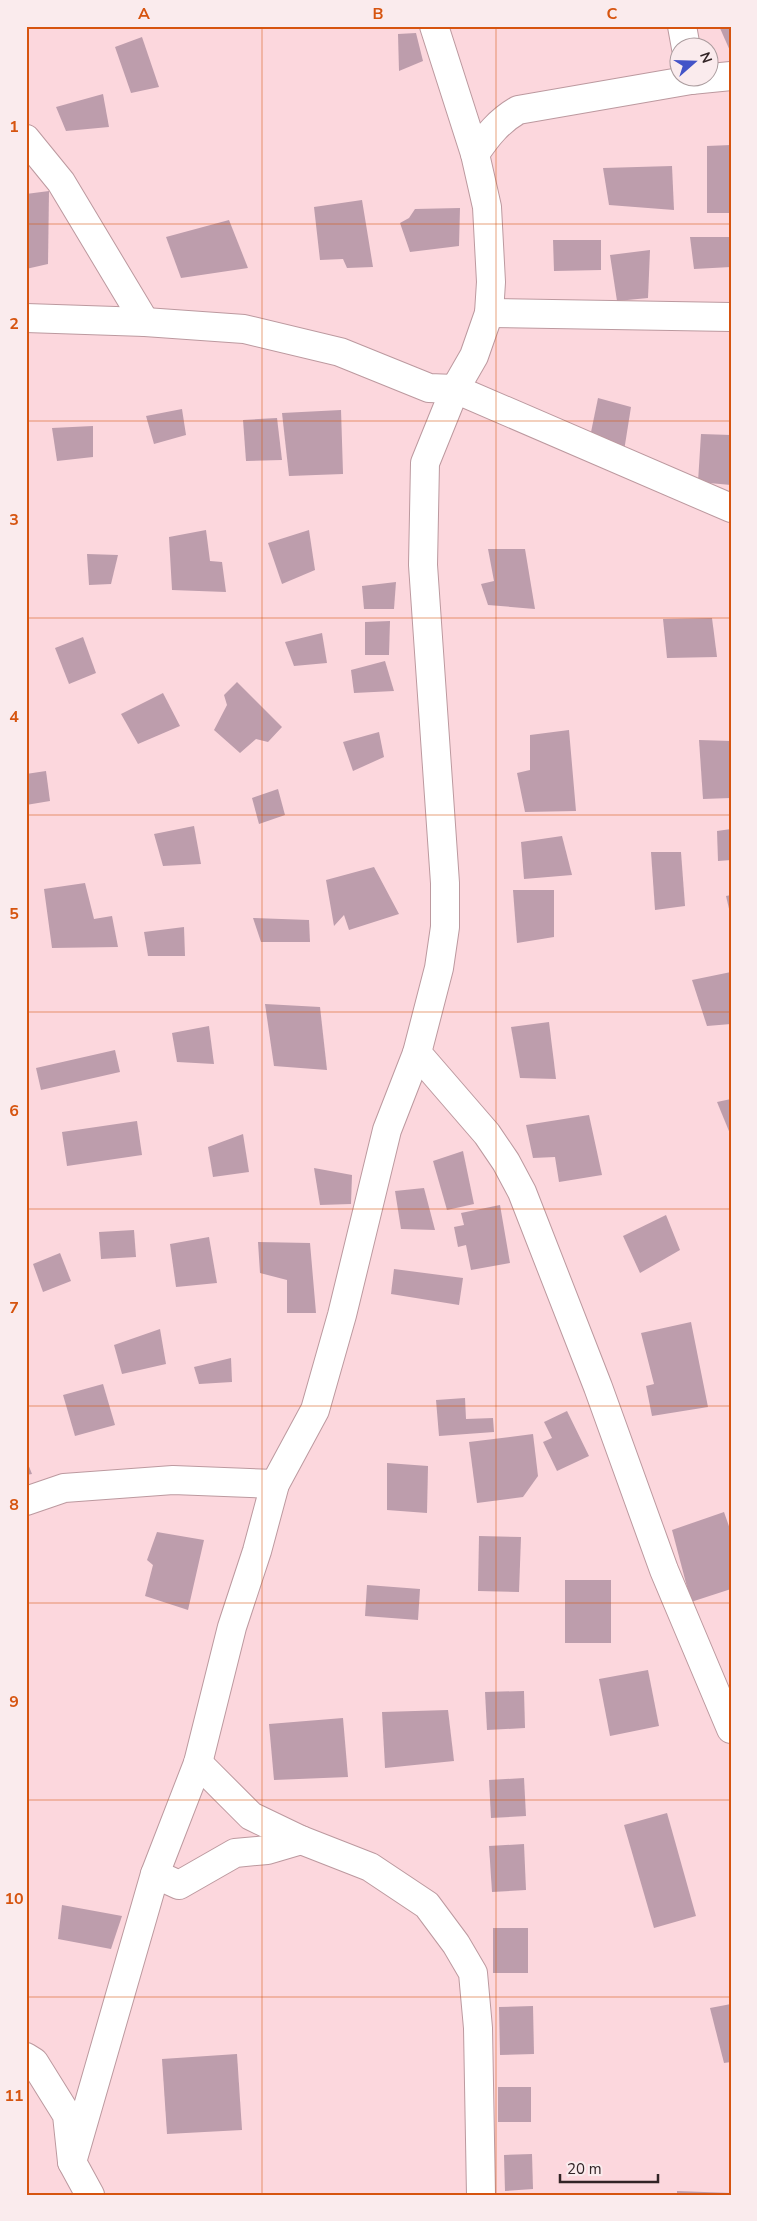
<svg xmlns="http://www.w3.org/2000/svg" width="757" height="2221" viewBox="0 0 757 2221" font-family="'Nunito Sans',sans-serif">
  <style>
    .building { fill: #bd9dac }
    .lines { fill: none; stroke-linecap: round; stroke-linejoin: round }
    .street-casing { stroke: #bc999f; stroke-width: 30 }
    .street { stroke: #fff; stroke-width: 28 }
    .grid { fill: none; stroke: #d6540f; stroke-width: 1; stroke-opacity: 0.55 }
    .neatline { fill: none; stroke: #d6540f; stroke-width: 2 }
    .grid-label { font-size: 16px; text-anchor: middle; font-weight: bold; fill: #d6540f }
  </style>
  <rect width="100%" height="100%" fill="#fcd7dd"/>
  <g class="building">
    <polygon points="719,26 731,26 731,53"/>
    <polygon points="416,33 423,61 399,71 398,34"/>
    <polygon points="142,37 159,87 131,93 115,47"/>
    <polygon points="103,94 109,127 66,131 56,107"/>
    <polygon points="731,145 731,213 707,213 707,146"/>
    <polygon points="672,166 674,210 609,205 603,168"/>
    <polygon points="49,191 48,264 26,269 26,194"/>
    <polygon points="362,200 373,267 347,268 343,259 320,260 314,207"/>
    <polygon points="460,208 459,246 410,252 400,223 409,218 415,209"/>
    <polygon points="229,220 248,268 181,278 166,237"/>
    <polygon points="690,237 731,237 731,267 694,269"/>
    <polygon points="553,240 601,240 601,270 554,271"/>
    <polygon points="650,250 648,298 617,301 610,255"/>
    <polygon points="598,398 631,407 624,451 590,437"/>
    <polygon points="182,409 186,435 154,444 146,416"/>
    <polygon points="341,410 343,474 289,476 282,413"/>
    <polygon points="277,418 282,460 246,461 243,420"/>
    <polygon points="93,426 93,457 57,461 52,428"/>
    <polygon points="701,434 731,435 731,485 698,482"/>
    <polygon points="206,530 210,561 222,562 226,592 172,590 169,537"/>
    <polygon points="309,530 315,570 282,584 268,543"/>
    <polygon points="488,549 525,549 535,609 488,605 481,584 494,581"/>
    <polygon points="87,554 118,555 111,584 89,585"/>
    <polygon points="396,582 394,609 364,609 362,586"/>
    <polygon points="712,618 717,657 667,658 663,619"/>
    <polygon points="390,621 389,655 365,655 365,622"/>
    <polygon points="322,633 327,663 294,666 285,642"/>
    <polygon points="83,637 96,673 69,684 55,648"/>
    <polygon points="385,661 394,691 354,693 351,670"/>
    <polygon points="237,682 282,727 268,742 256,739 240,753 214,730 227,705 224,695"/>
    <polygon points="163,693 180,726 138,744 121,714"/>
    <polygon points="569,730 576,811 525,812 517,773 530,770 530,735"/>
    <polygon points="379,732 384,757 353,771 343,742"/>
    <polygon points="699,740 731,741 731,798 703,799"/>
    <polygon points="46,771 50,801 26,805 26,774"/>
    <polygon points="278,789 285,815 259,824 252,798"/>
    <polygon points="194,826 201,864 163,866 154,834"/>
    <polygon points="731,829 731,860 718,861 717,831"/>
    <polygon points="562,836 572,875 524,879 521,842"/>
    <polygon points="651,852 681,852 685,906 655,910"/>
    <polygon points="374,867 399,914 349,930 344,915 334,926 326,880"/>
    <polygon points="85,883 94,919 112,916 118,947 52,948 44,889"/>
    <polygon points="513,890 554,890 554,937 517,943"/>
    <polygon points="731,895 731,913 730,913 726,896"/>
    <polygon points="253,918 309,920 310,942 261,942"/>
    <polygon points="184,927 185,956 148,956 144,932"/>
    <polygon points="731,972 731,1024 707,1026 692,980"/>
    <polygon points="265,1004 320,1007 327,1070 274,1066"/>
    <polygon points="549,1022 556,1079 520,1078 511,1027"/>
    <polygon points="209,1026 214,1064 177,1062 172,1033"/>
    <polygon points="115,1050 120,1072 41,1090 36,1068"/>
    <polygon points="731,1099 731,1136 717,1102"/>
    <polygon points="589,1115 602,1175 559,1182 555,1157 533,1158 526,1125"/>
    <polygon points="137,1121 142,1155 67,1166 62,1132"/>
    <polygon points="243,1134 249,1172 213,1177 208,1147"/>
    <polygon points="463,1151 474,1204 447,1210 433,1161"/>
    <polygon points="314,1168 352,1175 351,1204 320,1205"/>
    <polygon points="424,1188 435,1230 401,1229 395,1191"/>
    <polygon points="500,1205 510,1263 471,1270 466,1245 458,1247 454,1227 464,1225 461,1213"/>
    <polygon points="666,1215 680,1250 640,1273 623,1236"/>
    <polygon points="134,1230 136,1257 101,1259 99,1232"/>
    <polygon points="209,1237 217,1283 176,1287 170,1244"/>
    <polygon points="258,1242 310,1243 316,1313 287,1313 287,1280 260,1273"/>
    <polygon points="60,1253 71,1281 43,1292 33,1264"/>
    <polygon points="394,1269 463,1278 459,1305 391,1294"/>
    <polygon points="691,1322 708,1407 652,1416 646,1386 654,1384 641,1333"/>
    <polygon points="160,1329 166,1364 122,1374 114,1345"/>
    <polygon points="231,1358 232,1382 199,1384 194,1367"/>
    <polygon points="103,1384 115,1425 75,1436 63,1395"/>
    <polygon points="465,1398 466,1419 493,1418 494,1432 439,1436 436,1400"/>
    <polygon points="567,1411 589,1456 557,1471 543,1442 552,1438 544,1422"/>
    <polygon points="533,1434 538,1476 523,1497 477,1503 469,1442"/>
    <polygon points="26,1459 32,1474 26,1475"/>
    <polygon points="387,1463 428,1466 427,1513 387,1510"/>
    <polygon points="724,1512 731,1532 731,1589 691,1602 672,1530"/>
    <polygon points="157,1532 204,1540 188,1610 145,1596 153,1565 147,1560"/>
    <polygon points="479,1536 521,1537 519,1592 478,1591"/>
    <rect x="565" y="1580" width="46" height="63"/>
    <polygon points="367,1585 420,1589 418,1620 365,1616"/>
    <polygon points="648,1670 659,1726 610,1736 599,1679"/>
    <polygon points="524,1691 525,1728 487,1730 485,1692"/>
    <polygon points="448,1710 454,1761 385,1768 382,1712"/>
    <polygon points="343,1718 348,1777 274,1780 269,1724"/>
    <polygon points="524,1778 526,1816 491,1818 489,1780"/>
    <polygon points="667,1813 696,1916 654,1928 624,1825"/>
    <polygon points="524,1844 526,1890 492,1892 489,1846"/>
    <polygon points="62,1905 122,1916 111,1949 58,1939"/>
    <rect x="493" y="1928" width="35" height="45"/>
    <polygon points="731,2004 731,2062 724,2063 710,2008"/>
    <polygon points="533,2006 534,2054 500,2055 499,2007"/>
    <polygon points="237,2054 242,2130 167,2134 162,2059"/>
    <rect x="498" y="2087" width="33" height="35"/>
    <polygon points="532,2154 533,2189 505,2191 504,2155"/>
    <polygon points="677,2191 731,2193 731,2195 677,2195"/>
  </g>
  <g class="lines">
    <defs>
      <g id="street">
        <polyline points="434,26 475,154"/>
        <polyline points="682,26 686,48"/>
        <path d="M691 78V80L518 110C499 121 487 136 475 154L487 207 491 282 489 313 474 356 455 389 425 463 423 565 445 883V927L439 968 417 1053 487 1134 506 1162 522 1192 598 1387 664 1570 731 1729"/>
        <polyline points="691,80 731,76"/>
        <polyline points="26,139 61,182 145,322"/>
        <polyline points="489,313 731,317"/>
        <polyline points="26,318 145,322 244,329 340,352 429,388 455,389 731,508"/>
        <polyline points="26,1501 64,1488 173,1480 275,1484"/>
        <polyline points="198,1763 251,1816 301,1840 370,1867 427,1905 456,1944 473,1973 478,2028 481,2195"/>
        <polyline points="155,1874 179,1885 235,1853 267,1850 301,1840"/>
        <polyline points="26,2057 34,2062 67,2115 72,2162 90,2195"/>
        <polyline points="72,2162 155,1874 198,1763 232,1627 257,1551 275,1484 315,1410 342,1315 387,1130 417,1053"/>
      </g>
    </defs>
    <use href="#street" class="street-casing"/>
    <use href="#street" class="street"/>
  </g>
  <path class="grid" d="M262 26V2195M496 26V2195M26 224H731M26 421H731M26 618H731M26 815H731M26 1012H731M26 1209H731M26 1406H731M26 1603H731M26 1800H731M26 1997H731"/>
  <rect width="757" height="2221" fill="none" stroke="#faebed" stroke-width="55"/>
  <g transform="translate(694 62) rotate(70)"><circle r="24" fill="#faebed" stroke="#aa9b9d"/>
  <path d="M0-4L9 19L0 12L-9 19Z" fill="#4354c8"/>
  <text y="-8" font-size="14" font-weight="bold" text-anchor="middle" fill="#322426">N</text>
  </g>
  <path d="M560 2174v8h98v-8" fill="none" stroke="#322426" stroke-width="2.5"/>
  <text x="567" y="2174" font-size="15" fill="#322426" stroke="#faebed" stroke-width="4" paint-order="stroke">20 m</text>
  <rect x="28" y="28" width="702" height="2166" class="neatline"/>
  <g class="grid-label">
    <text x="144" y="19">A</text>
    <text x="378" y="19">B</text>
    <text x="612" y="19">C</text>
    <text x="14" y="132">1</text>
    <text x="14" y="329">2</text>
    <text x="14" y="525">3</text>
    <text x="14" y="722">4</text>
    <text x="14" y="919">5</text>
    <text x="14" y="1116">6</text>
    <text x="14" y="1313">7</text>
    <text x="14" y="1510">8</text>
    <text x="14" y="1707">9</text>
    <text x="14" y="1904">10</text>
    <text x="14" y="2101">11</text>
  </g>
</svg>
